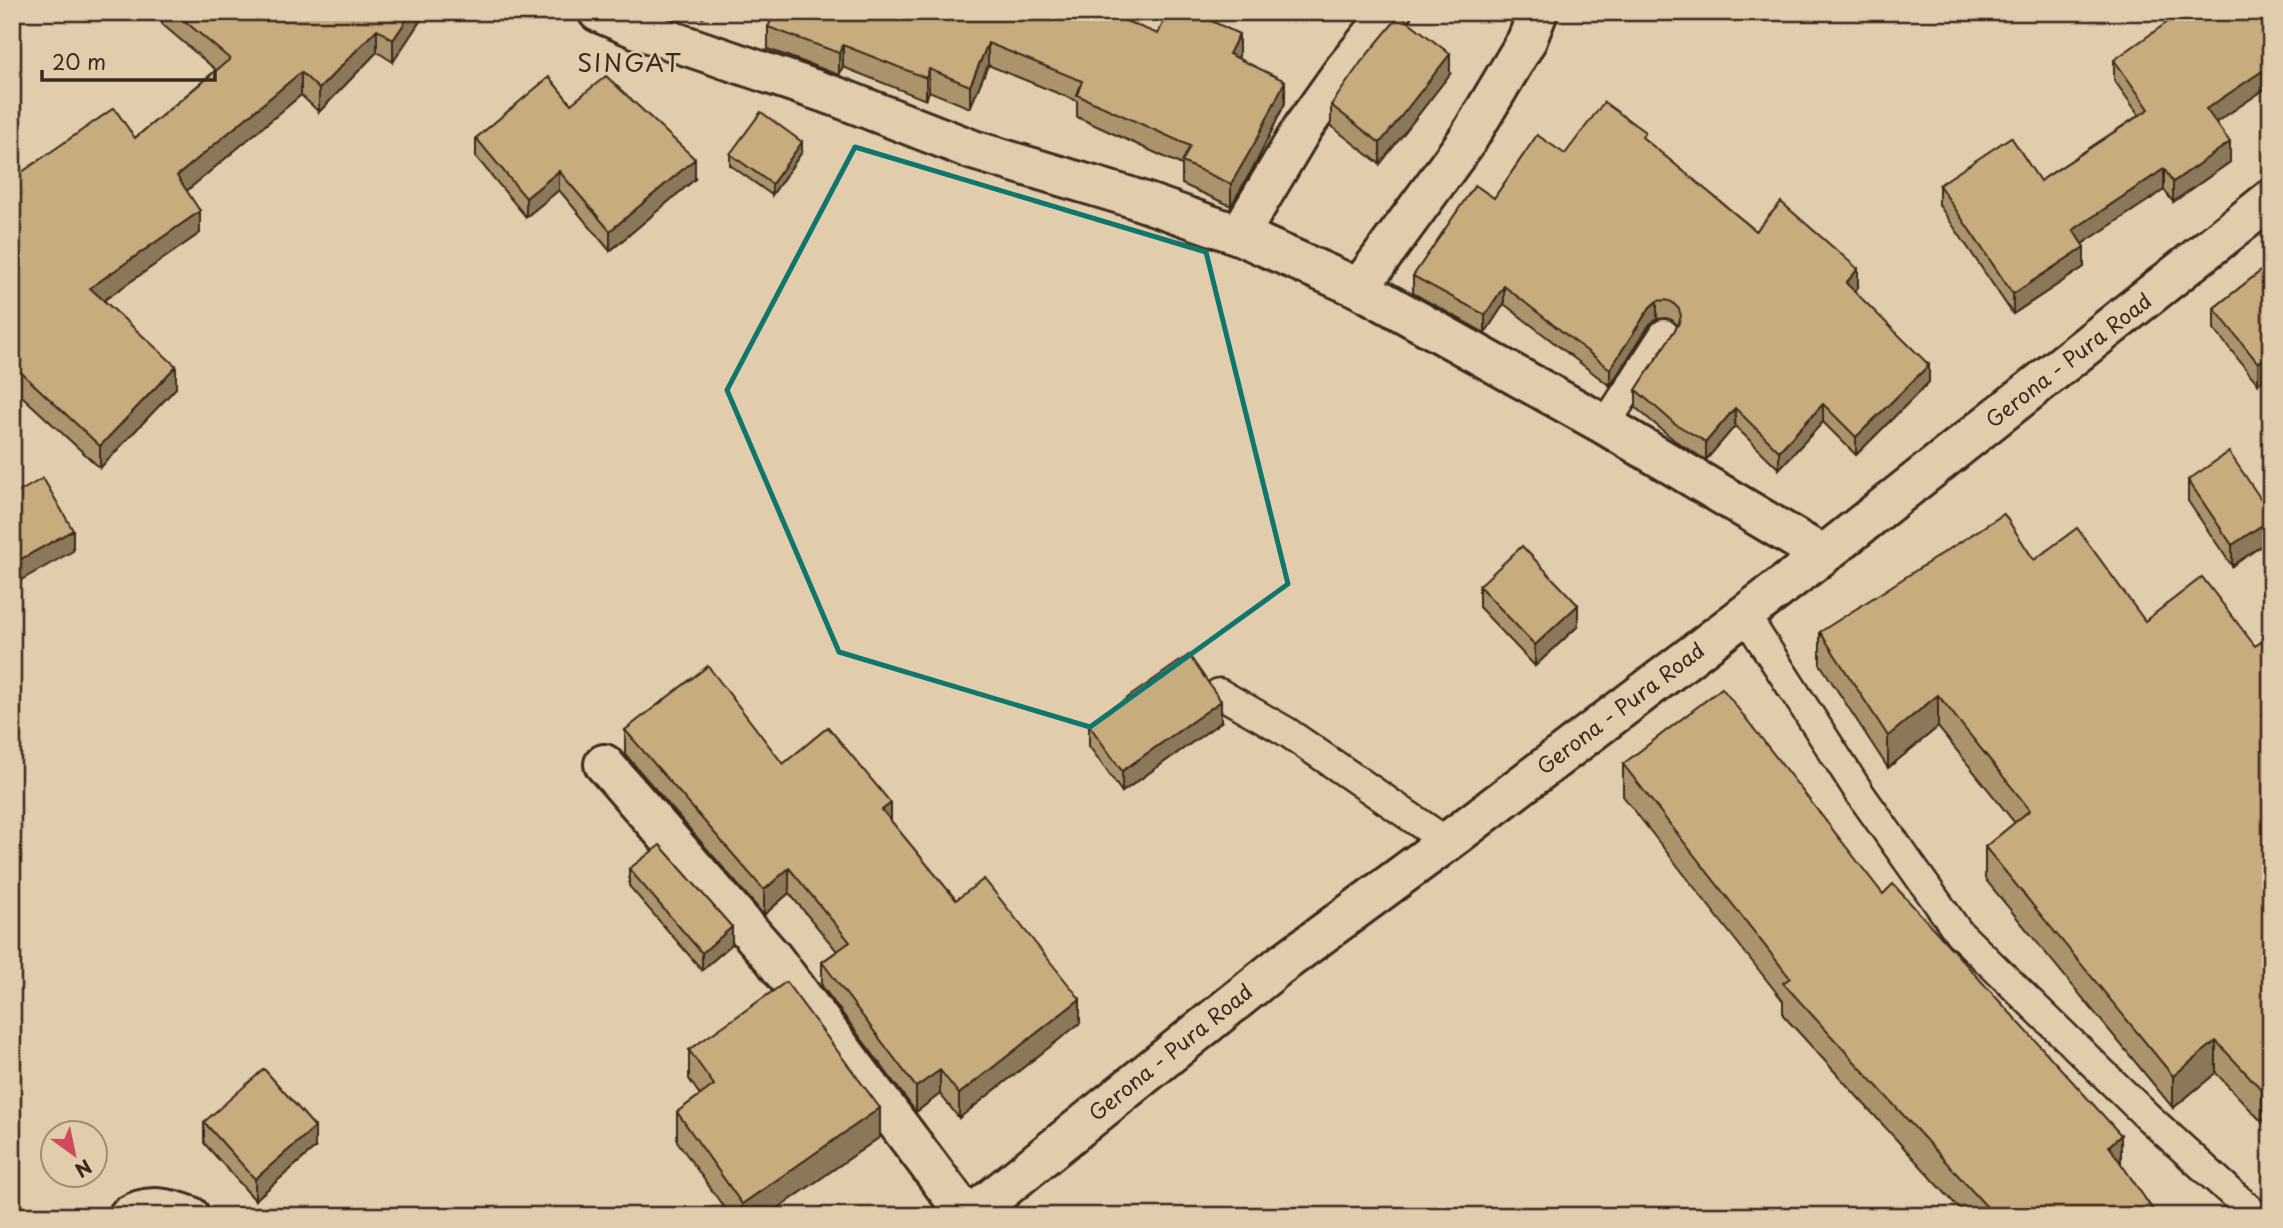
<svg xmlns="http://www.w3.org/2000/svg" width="2283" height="1228" viewBox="0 0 2283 1228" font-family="'Playpen Sans',sans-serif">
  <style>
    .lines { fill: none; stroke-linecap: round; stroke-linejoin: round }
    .service-casing { stroke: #3b2a1e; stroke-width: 33 }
    .minor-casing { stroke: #3b2a1e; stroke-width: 44 }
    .tertiary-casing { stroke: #3b2a1e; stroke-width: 44 }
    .secondary-casing { stroke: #3b2a1e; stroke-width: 44 }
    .service { stroke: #e1cdab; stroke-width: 28 }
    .minor { stroke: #e1cdab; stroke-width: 38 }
    .tertiary { stroke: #e1cdab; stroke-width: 38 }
    .secondary { stroke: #e1cdab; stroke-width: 38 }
    .wall { fill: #ab946c; stroke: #3b2a1e; stroke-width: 2 }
    .shaded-wall { fill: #8b7858; stroke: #3b2a1e; stroke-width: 2 }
    .building { fill: #c7ac7e; stroke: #3b2a1e; stroke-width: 2 }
    .marked { fill: none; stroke: #0f766e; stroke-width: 5; stroke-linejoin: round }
    .labels { text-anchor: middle; stroke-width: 5; stroke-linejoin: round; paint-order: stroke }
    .street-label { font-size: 21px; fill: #3b2a1e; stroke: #e1cdab }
    .quarter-label { font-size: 24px; letter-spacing: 2px; fill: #3b2a1e; stroke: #e1cdab }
  </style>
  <rect width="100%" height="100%" fill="#e1cdab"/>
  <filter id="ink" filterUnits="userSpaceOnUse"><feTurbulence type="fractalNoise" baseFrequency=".0143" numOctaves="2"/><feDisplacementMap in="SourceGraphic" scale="14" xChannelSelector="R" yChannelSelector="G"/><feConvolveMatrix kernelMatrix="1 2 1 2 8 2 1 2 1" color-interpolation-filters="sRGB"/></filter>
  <g filter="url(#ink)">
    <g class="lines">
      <defs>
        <g id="service">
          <polyline points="1605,425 1664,334"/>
          <polyline points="1745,615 1861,795 1959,933 2148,1117 2257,1216"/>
          <polyline points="1219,693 1287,732 1447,842"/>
        </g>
        <g id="minor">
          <polyline points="1239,235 1302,129 1344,70 1391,12"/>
          <polyline points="1359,288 1468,139 1527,40 1538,12"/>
          <polyline points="604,764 773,958 967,1216"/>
          <path d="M128 1216C148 1203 169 1208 190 1216"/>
        </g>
        <polyline id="tertiary" points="598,12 640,30 840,98 973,150 1127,196 1239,235 1359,288 1605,425 1823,555"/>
        <polyline id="secondary" points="970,1216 1279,966 1447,842 1823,555 2271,199"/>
      </defs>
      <use href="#service" class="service-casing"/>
      <use href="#minor" class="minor-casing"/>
      <use href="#tertiary" class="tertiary-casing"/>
      <use href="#secondary" class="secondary-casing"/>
      <use href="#service" class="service"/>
      <use href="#minor" class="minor"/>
      <use href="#tertiary" class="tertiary"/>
      <use href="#secondary" class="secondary"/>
    </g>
    <g class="wall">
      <polygon points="162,12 426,12 393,62 377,52 319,112 301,95 186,191 200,233 104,300 176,388 100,468 12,387 12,179 135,138 216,70 162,24"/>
      <polygon points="689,12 712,12 703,18"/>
      <polygon points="2271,12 2271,85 2216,122 2230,162 2173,202 2164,190 2082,244 2084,267 2013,314 1939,205 1939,185 2040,181 2139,115 2114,80 2114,60"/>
      <polygon points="768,27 1158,34 1239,56 1237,59 1285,103 1257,161 1231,206 1182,184 1182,165 1077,117 1077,101 988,65 970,108 929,91 926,100 843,67 839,75 768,49"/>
      <polygon points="1450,74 1380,164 1331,126 1331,105"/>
      <polygon points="571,104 695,179 610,251 559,190 526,217 476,157 476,138"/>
      <polygon points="1645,140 1756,231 1858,287 1854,291 1929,382 1856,455 1823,422 1779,469 1735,426 1706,460 1674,440 1636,408 1636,390 1678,326 1672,320 1666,318 1657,319 1650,324 1610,386 1504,304 1485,333 1413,293 1413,276 1494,198 1565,154"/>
      <polygon points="802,152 772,195 730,165 730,154"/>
      <polygon points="2271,263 2258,384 2214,329 2214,308"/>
      <polygon points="2188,480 2271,514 2271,539 2232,566 2188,501"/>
      <polygon points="2034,560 2145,621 2255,646 2271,636 2262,1122 2216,1073 2173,1108 1985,879 1985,847 2015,823 1938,727 1888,768 1820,664 1820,632"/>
      <polygon points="1479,586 1578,626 1535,666 1479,607"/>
      <polygon points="1221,722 1122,792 1089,746 1089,725"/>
      <polygon points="625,730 783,764 891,821 956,900 1080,1023 959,1118 940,1094 916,1112 822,986 822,962 837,951 789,893 764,915 625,754"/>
      <polygon points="1623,764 1883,894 2121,1164 2157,1216 1966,1216 1783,1015 1783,1001 1623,796"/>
      <polygon points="629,869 732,944 702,970 629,886"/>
      <polygon points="689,1050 880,1137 767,1216 730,1216 677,1141 677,1112 700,1095 689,1079"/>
      <polygon points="204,1122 315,1148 255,1200 204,1143"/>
    </g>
    <g class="shaded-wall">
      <polygon points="412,12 426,12 393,62 393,40"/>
      <polygon points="703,12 712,12 703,18"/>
      <polygon points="377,29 377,52 319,112 319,89"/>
      <polygon points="1239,34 1239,56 1229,76 1229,54"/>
      <polygon points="988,43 988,65 970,108 970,86"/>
      <polygon points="843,45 843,67 839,75 839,53"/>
      <polygon points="1450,54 1450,74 1380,164 1380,143"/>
      <polygon points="2271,65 2271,85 2206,129 2206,109"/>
      <polygon points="929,69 929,91 926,100 926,78"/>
      <polygon points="301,72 301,95 177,199 177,176"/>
      <polygon points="1285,81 1285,103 1257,161 1231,206 1231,184"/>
      <polygon points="802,142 802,152 772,195 772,184"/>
      <polygon points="2230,142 2230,162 2173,202 2173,182"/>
      <polygon points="695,159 695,179 610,251 610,231"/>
      <polygon points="2164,169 2164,190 2073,250 2073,230"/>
      <polygon points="559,171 559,190 526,217 526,198"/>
      <polygon points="200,211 200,233 90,310 90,288"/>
      <polygon points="2084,247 2084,267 2013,314 2013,294"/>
      <polygon points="1858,269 1858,287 1846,300 1846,283"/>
      <polygon points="1504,286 1504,304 1485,333 1485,315"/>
      <polygon points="1657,301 1657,319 1650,324 1610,386 1610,369 1650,307"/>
      <polygon points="2271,353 2271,374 2258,384 2258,363"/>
      <polygon points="1929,365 1929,382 1856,455 1856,437"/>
      <polygon points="176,366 176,388 100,468 100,446"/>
      <polygon points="1823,404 1823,422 1779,469 1779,451"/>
      <polygon points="1735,408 1735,426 1706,460 1706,442"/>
      <polygon points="2271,519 2271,539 2232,566 2232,545"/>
      <polygon points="73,530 73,551 12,585 12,564"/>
      <polygon points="1578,605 1578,626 1535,666 1535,645"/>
      <polygon points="1938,695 1938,727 1888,768 1888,736"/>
      <polygon points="1221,701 1221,722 1122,792 1122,771"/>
      <polygon points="891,803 891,828 882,810"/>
      <polygon points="789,868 789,893 764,915 764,890"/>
      <polygon points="732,927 732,944 702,970 702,953"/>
      <polygon points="1080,999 1080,1023 959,1118 959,1094"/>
      <polygon points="2216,1041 2216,1073 2173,1108 2173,1076"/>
      <polygon points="940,1070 940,1094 916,1112 916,1087"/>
      <polygon points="2271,1082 2271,1114 2262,1122 2262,1090"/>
      <polygon points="880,1108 880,1137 767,1216 742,1216 742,1204"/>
      <polygon points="315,1127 315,1148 255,1200 255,1179"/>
      <polygon points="2121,1135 2121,1167 2109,1146"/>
    </g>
    <g class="building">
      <polygon points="174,12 412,12 393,40 377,29 319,89 301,72 177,176 200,211 90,288 176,366 100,446 12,364 12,179 114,108 135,138 230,59"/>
      <polygon points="775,12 1103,12 1158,34 1168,12 1193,12 1239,34 1229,54 1285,81 1257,139 1231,184 1182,162 1190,146 1077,95 1082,81 988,43 970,86 929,69 926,78 843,45 839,53 768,27"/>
      <polygon points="2182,12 2271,12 2271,65 2206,109 2230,142 2173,182 2164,169 2073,230 2084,247 2013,294 1939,185 2011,137 2040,181 2149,109 2114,60"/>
      <polygon points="1400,15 1450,54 1380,143 1331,105 1361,62"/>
      <polygon points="606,76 695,159 610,231 559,171 526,198 476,138 549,77 571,104"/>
      <polygon points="1604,102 1645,132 1642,137 1756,231 1781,202 1858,269 1846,283 1929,365 1856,437 1823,404 1779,451 1735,408 1706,442 1674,423 1636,390 1678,325 1681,316 1679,309 1672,302 1666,300 1657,301 1650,307 1610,369 1504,286 1485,315 1413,276 1475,185 1494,198 1537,135 1565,154"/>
      <polygon points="761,112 802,142 772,184 730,154"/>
      <polygon points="2271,263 2271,353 2258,363 2214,308"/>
      <polygon points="2229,452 2271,514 2271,519 2232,545 2188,480"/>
      <polygon points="43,478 73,530 12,564 12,496"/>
      <polygon points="2004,514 2034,560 2077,528 2145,621 2202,577 2255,646 2271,636 2271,1082 2262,1090 2216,1041 2173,1076 1985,847 2030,810 1938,695 1888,736 1820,632"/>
      <polygon points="1522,546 1578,605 1535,645 1479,586"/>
      <polygon points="1189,655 1221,701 1122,771 1089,725"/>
      <polygon points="708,666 783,764 828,727 891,803 882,810 956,900 984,879 1080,999 959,1094 940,1070 916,1087 822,962 850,942 789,868 764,890 625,730"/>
      <polygon points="1722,688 1883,894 1893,884 2121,1135 2109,1146 2157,1216 1995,1216 1783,983 1790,978 1623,764"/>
      <polygon points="660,845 732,927 702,953 629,869"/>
      <polygon points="786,982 880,1108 742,1204 677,1112 714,1085 689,1050"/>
      <polygon points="264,1069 315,1127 255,1179 204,1122"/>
    </g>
  </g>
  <path class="marked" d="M855 147 1206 252 1288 584 1090 727 839 652 727 390Z"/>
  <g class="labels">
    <g class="street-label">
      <text transform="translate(2069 361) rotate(-38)" y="7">Gerona - Pura Road</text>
      <text transform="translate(1621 709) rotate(-37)" y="7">Gerona - Pura Road</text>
      <text transform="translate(1171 1053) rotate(-39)" y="7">Gerona - Pura Road</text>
    </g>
    <g class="quarter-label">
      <text x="630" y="72">SINGAT</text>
    </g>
  </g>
  <rect width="2283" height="1228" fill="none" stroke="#e1cdab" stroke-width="42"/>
  <rect x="21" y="21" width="2241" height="1186" fill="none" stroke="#3b2a1e" stroke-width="2.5" filter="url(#ink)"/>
  <g transform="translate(74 1154) rotate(147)"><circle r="33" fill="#e1cdab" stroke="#9f8c73" stroke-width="2"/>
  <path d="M0-5L12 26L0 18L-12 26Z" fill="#d1495b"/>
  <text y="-10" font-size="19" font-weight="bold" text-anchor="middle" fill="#3b2a1e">N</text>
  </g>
  <path d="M42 70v10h173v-10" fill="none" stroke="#3b2a1e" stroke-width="3.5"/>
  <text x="52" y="70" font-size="21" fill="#3b2a1e" stroke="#e1cdab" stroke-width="5" paint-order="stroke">20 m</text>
</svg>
